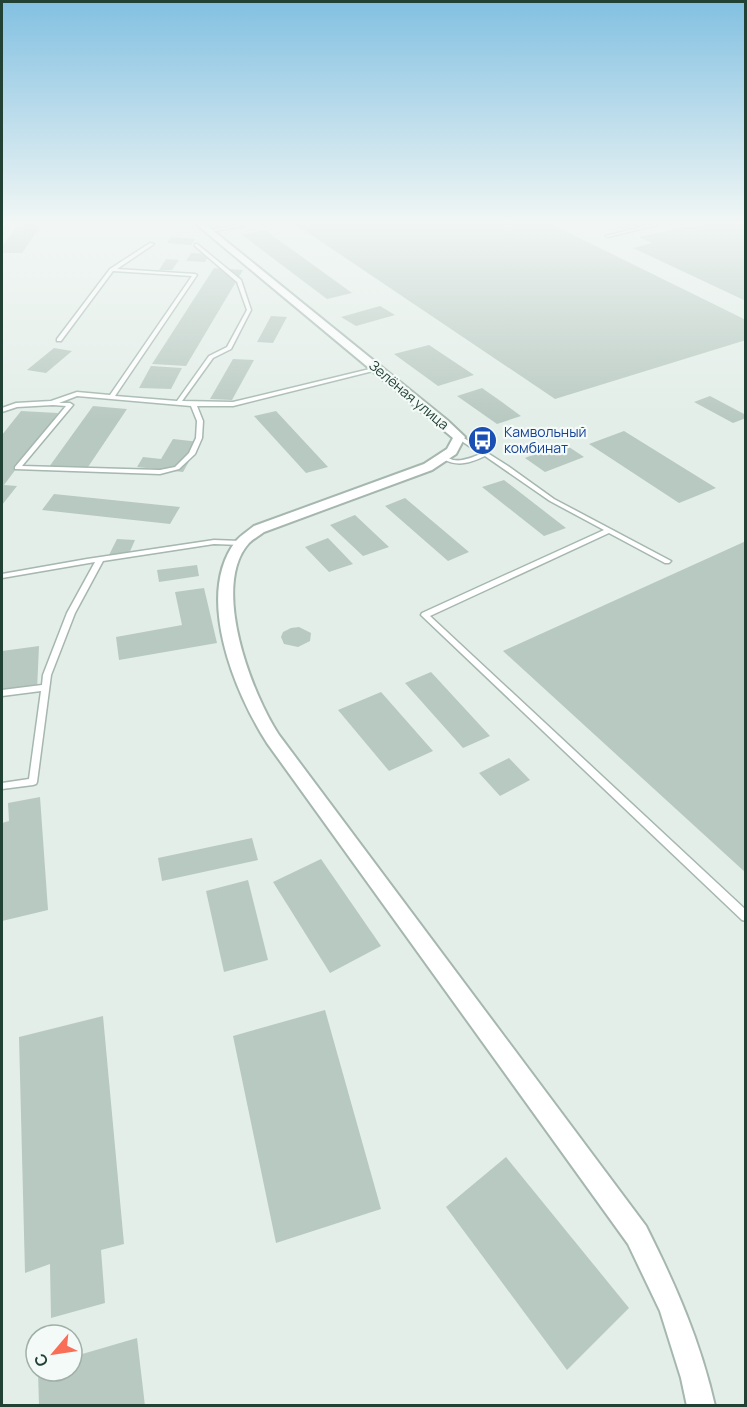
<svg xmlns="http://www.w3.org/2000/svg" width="747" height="1407" viewBox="0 0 747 1407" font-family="Manrope,sans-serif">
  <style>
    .building { fill: #b8c9c1 }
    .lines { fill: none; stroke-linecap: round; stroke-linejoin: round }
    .service-casing { stroke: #a5b7af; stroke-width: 3 }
    .minor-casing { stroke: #a5b7af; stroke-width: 4 }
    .service { fill: #fff; fill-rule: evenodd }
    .minor { fill: #fff; fill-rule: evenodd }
    .labels { text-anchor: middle; stroke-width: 4.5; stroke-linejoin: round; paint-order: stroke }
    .far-street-label { font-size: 14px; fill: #224135; stroke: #f4faf7 }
    .far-transit-label { font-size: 14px; fill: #164399; stroke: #f4faf7; text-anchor: start }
  </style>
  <rect width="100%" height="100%" fill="#e3eee8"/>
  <g class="building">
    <polygon points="19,224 42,224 22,253 2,253 2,246"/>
    <polygon points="295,224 551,224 746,320 746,340 555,399"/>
    <polygon points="612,224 644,224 644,225 623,229"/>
    <polygon points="700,224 746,224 746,301 633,248 652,243 639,237"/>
    <polygon points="265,230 352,293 327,299 242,235"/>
    <polygon points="171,237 195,239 191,245 167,243"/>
    <polygon points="191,253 210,254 205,262 186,261"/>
    <polygon points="166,259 179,260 172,270 159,270"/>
    <polygon points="214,268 243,270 186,366 152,364"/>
    <polygon points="380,306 395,315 356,326 341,317"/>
    <polygon points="271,316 287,317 273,343 257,342"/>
    <polygon points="429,345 474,375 438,386 394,354"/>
    <polygon points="54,348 72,351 46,373 27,370"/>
    <polygon points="233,359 254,360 232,400 210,399"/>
    <polygon points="151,366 182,368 171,389 139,388"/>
    <polygon points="482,388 502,402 521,416 497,424 457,396"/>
    <polygon points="710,396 746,415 746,418 733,423 694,402"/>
    <polygon points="93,406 127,409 86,470 49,467"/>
    <polygon points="21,411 58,413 4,485 17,486 2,505 2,435"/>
    <polygon points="276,411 328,467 306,473 254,416"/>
    <polygon points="624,431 716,488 679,503 589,444"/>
    <polygon points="173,439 200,442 183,472 137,467 143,457 161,459"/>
    <polygon points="563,443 584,457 545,472 525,458"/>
    <polygon points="504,480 566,528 544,536 482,487"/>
    <polygon points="54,494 180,507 170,524 42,510"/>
    <polygon points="405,498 469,552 448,561 385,506"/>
    <polygon points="355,515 389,547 363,556 330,525"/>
    <polygon points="328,538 353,564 329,572 305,547"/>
    <polygon points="117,539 135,540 128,556 109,555"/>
    <polygon points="746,541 746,873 503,651"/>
    <polygon points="197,565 199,576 159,582 157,570"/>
    <polygon points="204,588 217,643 119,660 116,637 182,625 175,592"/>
    <polygon points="299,627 311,633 310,641 298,647 284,644 281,637 283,632 291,628"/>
    <polygon points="39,646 37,690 2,695 2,651"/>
    <polygon points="431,672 490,736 463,748 405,683"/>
    <polygon points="381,692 433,751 389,771 338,710"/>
    <polygon points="509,758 530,780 500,796 479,773"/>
    <polygon points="40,797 48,910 2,921 2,823 9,821 8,803"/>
    <polygon points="252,838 258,860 162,881 158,858"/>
    <polygon points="321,859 381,946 330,973 273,882"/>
    <polygon points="248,880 268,960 224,972 206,891"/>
    <polygon points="325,1010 381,1209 276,1243 233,1036"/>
    <polygon points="103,1016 124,1244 101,1250 105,1303 51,1318 50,1264 25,1273 19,1037"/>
    <polygon points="506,1157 629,1308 567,1370 446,1207"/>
    <polygon points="137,1338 145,1406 39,1406 38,1371 72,1371 72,1357"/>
  </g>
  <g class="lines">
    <defs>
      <g id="service">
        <polygon points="3,224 7,224 2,229 2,226"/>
        <polygon points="246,224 254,224 208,232 206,231"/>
        <polygon points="654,224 660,224 608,237 606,236"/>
        <path d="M150 243 154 244 117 269 195 274 197 275 115 396 177 401 209 356 227 347 247 310 237 282 195 246V244H197L241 280 251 310 231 349 213 358 182 401 233 402 378 367 381 369 233 406H197L203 421 202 438 195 454 179 469 160 474 15 469V467L66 406 53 405 17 407 2 412V408L16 403 51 401 77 392 110 395 192 276 113 271 61 341H57V339L110 269ZM77 396 191 406 197 421 196 438 189 453 175 467 160 470 22 466 73 405 70 403H59Z"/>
        <path d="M459 435 508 466 554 499 671 561 669 563H665L609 533 430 616 746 910V921L742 920 421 615 422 613 604 530 550 501 485 456C470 463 458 467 443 459V457C447 457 450 459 453 460 463 462 472 457 481 454L457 438V436Z"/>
        <polygon points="214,540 241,541 244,543 241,545 214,544 103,561 75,613 51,675 37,782 36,784 33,785 2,789 2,783 29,779 41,691 2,696 2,690 42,685 43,675 67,613 95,562 2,578 2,574 87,559"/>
      </g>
      <path id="minor" d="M196 224H205L447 420 465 437 456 454 432 470 264 532C259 536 253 539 249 543 210 586 252 694 279 735L646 1226C676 1286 700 1340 715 1406H687L681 1378 660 1311 628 1244 267 743C235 693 194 595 236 541 241 535 248 531 254 526L424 464 447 449 453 438Z"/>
    </defs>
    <use href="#service" class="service-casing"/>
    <use href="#minor" class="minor-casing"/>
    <use href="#service" class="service"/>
    <use href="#minor" class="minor"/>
  </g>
  <linearGradient id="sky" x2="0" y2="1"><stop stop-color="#82c0e1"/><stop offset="0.53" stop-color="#f2f7f5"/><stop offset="1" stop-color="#f2f7f5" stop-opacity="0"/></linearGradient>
  <rect width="747" height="421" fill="url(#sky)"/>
  <defs>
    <symbol id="bus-disc" viewBox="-11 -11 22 22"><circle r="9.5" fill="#1a4fb4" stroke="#f4faf7"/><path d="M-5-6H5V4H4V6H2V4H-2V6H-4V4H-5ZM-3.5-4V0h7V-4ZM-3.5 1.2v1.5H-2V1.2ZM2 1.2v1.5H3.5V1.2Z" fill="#fff"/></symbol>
  </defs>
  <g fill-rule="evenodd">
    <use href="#bus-disc" x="466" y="424" width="33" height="33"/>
  </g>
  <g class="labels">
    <g class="far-street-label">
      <text transform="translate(409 395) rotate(40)" y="5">Зелёная улица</text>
    </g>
    <g class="far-transit-label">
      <text x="504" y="437">Камвольный<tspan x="504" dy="16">комбинат</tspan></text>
    </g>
  </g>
  <rect width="747" height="1407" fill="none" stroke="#224135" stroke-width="6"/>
  <g transform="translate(54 1353) rotate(241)"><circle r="28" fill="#f4faf7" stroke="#a0b0a9" stroke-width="1.5"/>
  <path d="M0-4.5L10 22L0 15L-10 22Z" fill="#f96e56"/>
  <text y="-9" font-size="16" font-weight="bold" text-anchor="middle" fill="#224135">С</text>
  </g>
</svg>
